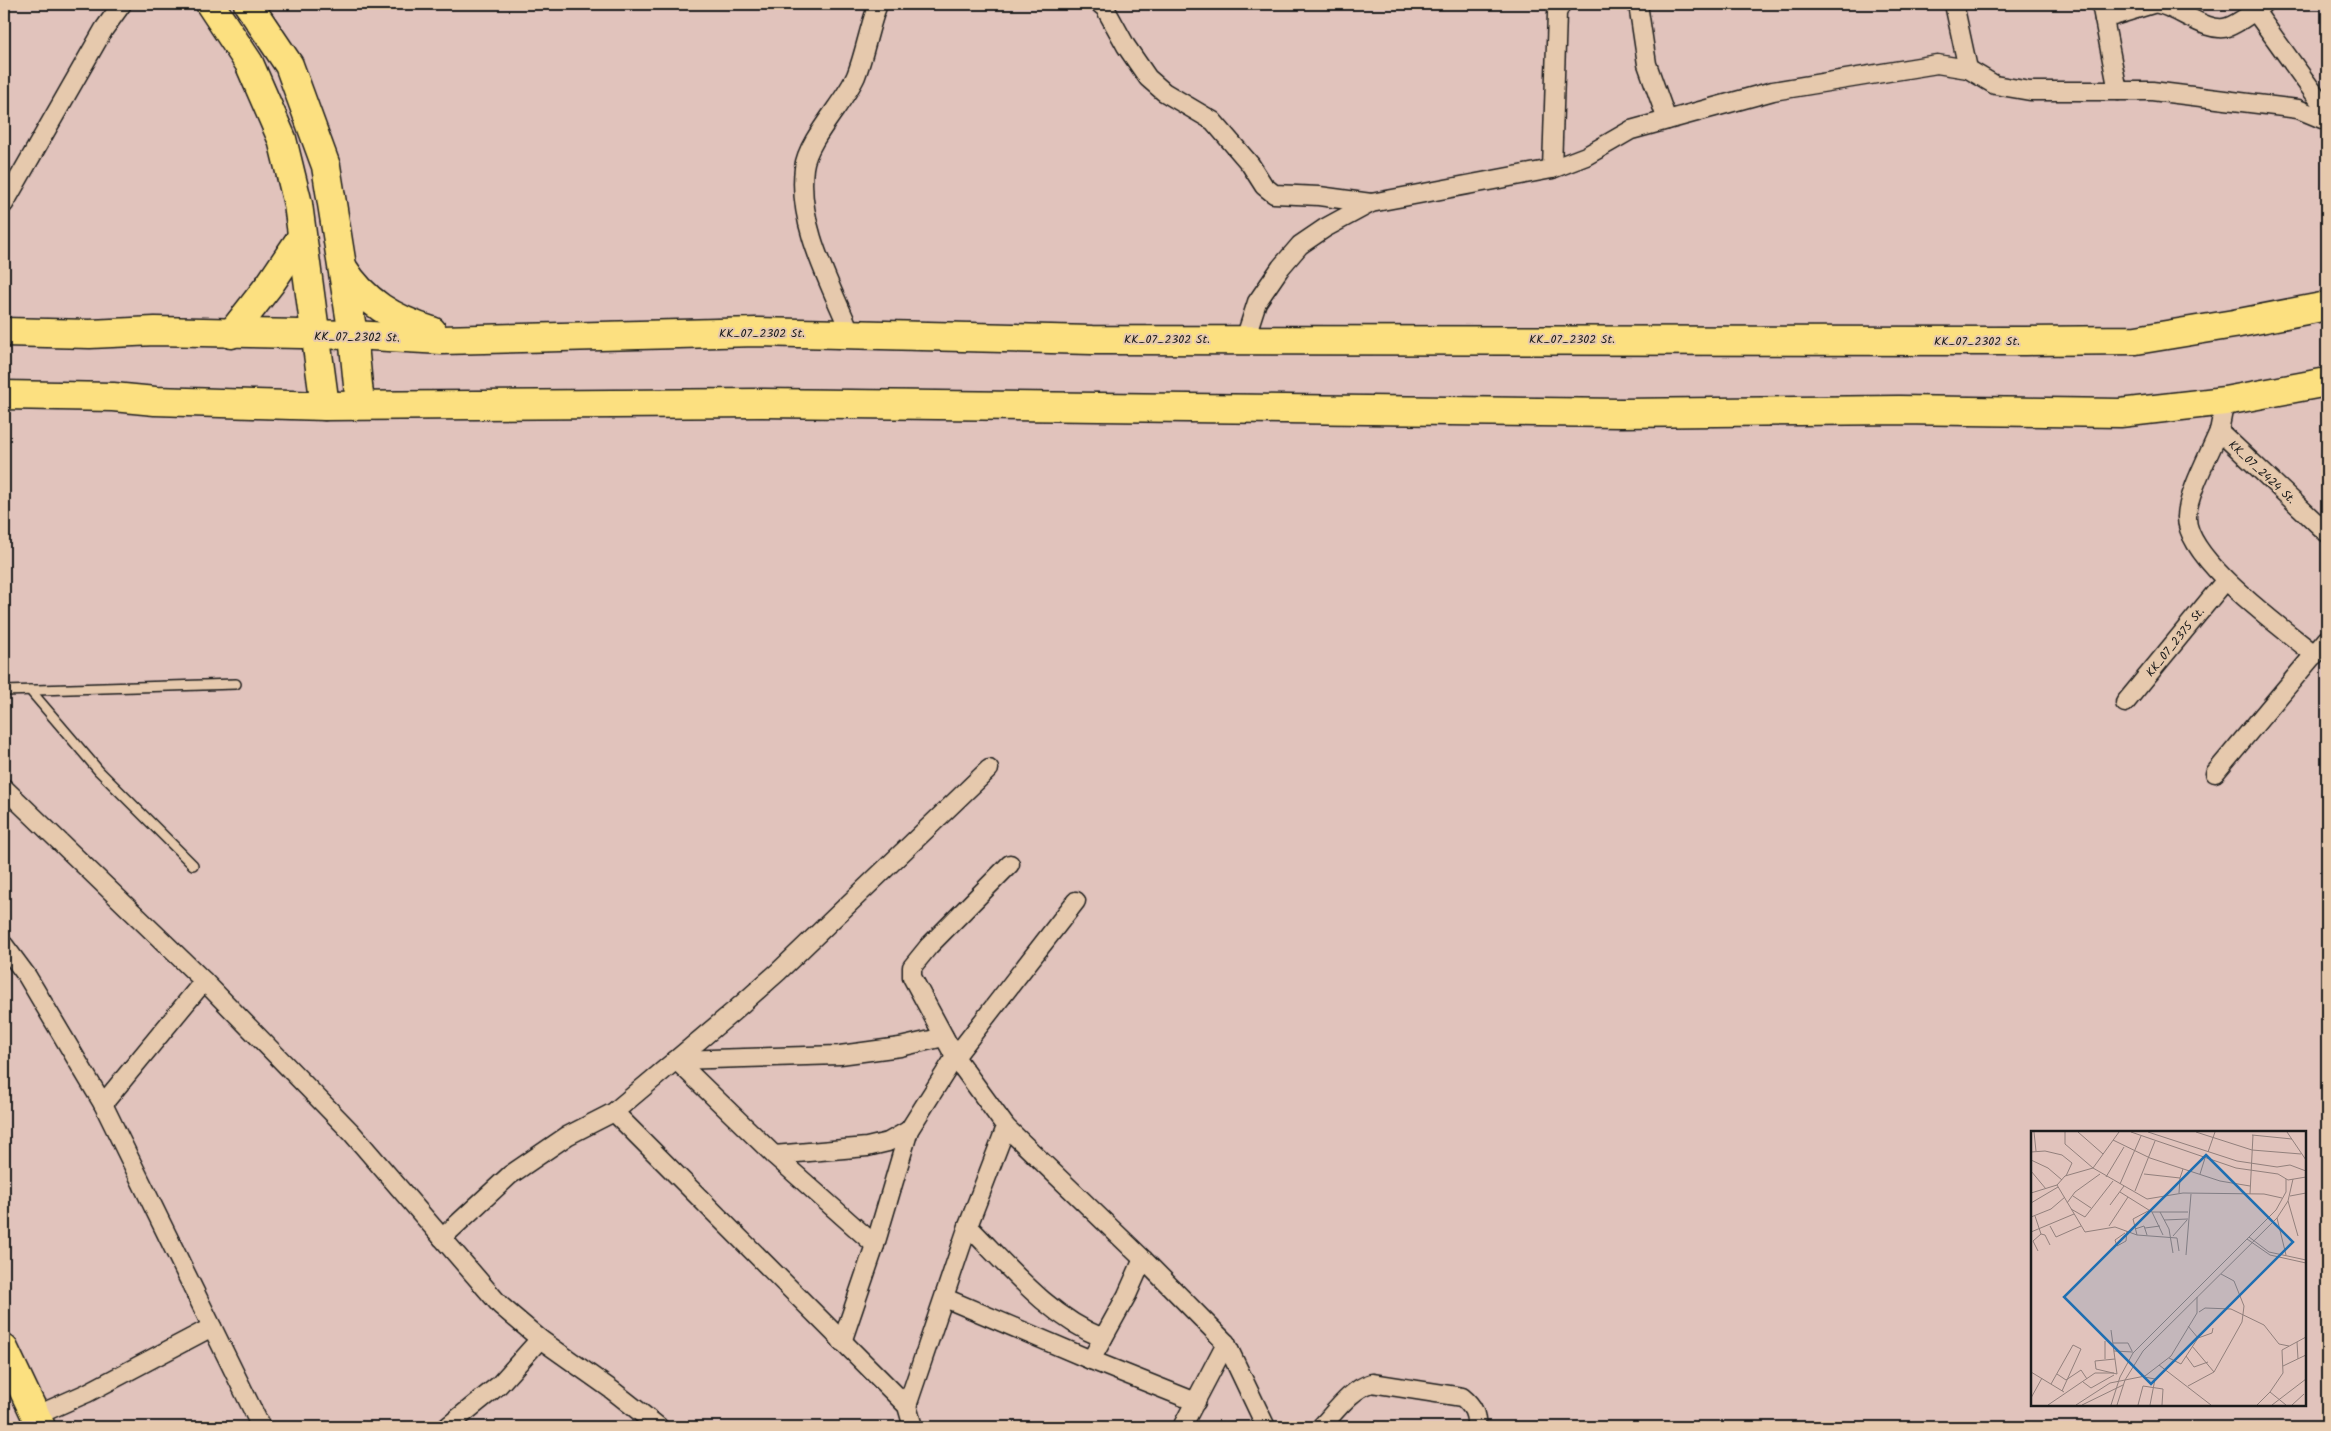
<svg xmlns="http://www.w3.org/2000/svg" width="2331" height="1431" viewBox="0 0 2331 1431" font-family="Kalam,sans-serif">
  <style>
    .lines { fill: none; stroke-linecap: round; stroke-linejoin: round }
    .service-casing { stroke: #1c1c1c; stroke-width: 12 }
    .minor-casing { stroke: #1c1c1c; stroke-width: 21 }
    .primary-casing { stroke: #1c1c1c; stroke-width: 31 }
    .service { stroke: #e6c9ad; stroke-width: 9 }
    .minor { stroke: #e6c9ad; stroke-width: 18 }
    .primary { stroke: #fce080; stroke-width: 28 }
    .labels { text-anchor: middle; stroke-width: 4; stroke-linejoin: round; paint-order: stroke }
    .street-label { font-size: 12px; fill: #1c1c1c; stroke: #e6c9ad }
    .inset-road { fill: none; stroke: #92807c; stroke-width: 1 }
    .view { fill: #1f6fb2; fill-opacity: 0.15; stroke: #1f6fb2; stroke-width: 2.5 }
    .inset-edge { fill: none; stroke: #1c1c1c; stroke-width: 2.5 }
  </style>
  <rect width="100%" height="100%" fill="#e1c3bc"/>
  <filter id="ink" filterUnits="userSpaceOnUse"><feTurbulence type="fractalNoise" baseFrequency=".02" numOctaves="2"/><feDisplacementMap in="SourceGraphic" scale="10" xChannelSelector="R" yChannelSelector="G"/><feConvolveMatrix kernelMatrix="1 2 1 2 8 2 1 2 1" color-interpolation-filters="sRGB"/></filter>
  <g filter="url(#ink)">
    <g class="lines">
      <defs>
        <g id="service">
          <polyline points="30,690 99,771 193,865"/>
          <polyline points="4,691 236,684"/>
        </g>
        <g id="minor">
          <polyline points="1100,4 1105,8 1126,46 1148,78 1164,92 1213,121 1250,164 1264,186 1274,194 1319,196 1371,203"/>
          <polyline points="1638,4 1647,64 1667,120"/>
          <polyline points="1954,4 1968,69"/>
          <polyline points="2101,4 2118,91"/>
          <path d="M2158 4C2179 8 2208 34 2228 27 2237 24 2247 16 2255 11"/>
          <polyline points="2263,4 2255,11 2327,111"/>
          <polyline points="2104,19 2153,4"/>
          <polyline points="1552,169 1557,13 1561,4"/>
          <polyline points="4,204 104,29 122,4"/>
          <path d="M851 334C830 283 797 225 804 168 807 140 844 103 856 76 865 53 869 27 878 4"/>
          <polyline points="1245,339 1257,302 1281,267 1300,245 1325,228 1371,203 1552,169 1586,156 1631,130 1773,91 1937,64 1968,69 1995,85 2030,91 2152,91 2298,109 2327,121"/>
          <polyline points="2225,401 2219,431 2327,533"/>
          <path d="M2219 431C2210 453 2187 495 2187 517 2186 560 2283 628 2315 655"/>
          <polyline points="2125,703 2225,581"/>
          <polyline points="2215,773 2327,639"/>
          <polyline points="4,788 204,981 351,1132 500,1305 540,1339 612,1390 659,1427"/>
          <polyline points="1010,864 929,946 912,967 912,977 955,1057 1006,1127 1143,1259 1226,1343 1182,1427"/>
          <polyline points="4,945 27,976 103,1104 261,1427"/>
          <polyline points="676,1060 774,1155 875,1245"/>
          <polyline points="676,1060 840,1055 900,1047 944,1037"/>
          <polyline points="103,1104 204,981"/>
          <polyline points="614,1112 907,1406 913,1427"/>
          <polyline points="774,1155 867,1147 888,1142 909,1130"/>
          <path d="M968 1226C1010 1268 1048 1316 1103 1338"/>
          <polyline points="442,1238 510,1175 567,1136 614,1112 734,1011 778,972 989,769"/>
          <polyline points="1143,1259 1127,1295 1091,1360 1196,1402"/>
          <polyline points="945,1298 1091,1360"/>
          <polyline points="842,1342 875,1245 909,1130 955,1057 1076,901"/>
          <polyline points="1226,1343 1266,1427"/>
          <polyline points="907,1406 968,1226 1006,1127"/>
          <polyline points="35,1416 87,1393 212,1327"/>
          <polyline points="447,1427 499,1385 540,1339"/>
          <path d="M1321 1427C1336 1411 1351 1389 1372 1383L1462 1397C1473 1406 1477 1414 1476 1427"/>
        </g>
        <g id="primary">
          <polyline points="210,4 249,63 282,139 298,204 325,406"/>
          <polyline points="248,4 289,65 326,166 353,335 360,405"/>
          <path d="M343 268C364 302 394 319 432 331"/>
          <polyline points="4,332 90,334 155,331 353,335 442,340 757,332 1092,340 2025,341 2136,340 2234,324 2327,306"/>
          <polyline points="231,334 270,284 301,238"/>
          <polyline points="4,395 113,397 155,401 325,406 762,403 1621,413 1899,410 2120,413 2225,401 2327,382"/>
          <polyline points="4,1349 41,1427"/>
        </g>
      </defs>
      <use href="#service" class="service-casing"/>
      <use href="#minor" class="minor-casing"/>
      <use href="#primary" class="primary-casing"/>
      <use href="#service" class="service"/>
      <use href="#minor" class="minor"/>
      <use href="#primary" class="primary"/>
    </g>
  </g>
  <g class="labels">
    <g class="street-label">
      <text x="762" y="337">KK_07_2302 St.</text>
      <text transform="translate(357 337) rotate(1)" y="4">KK_07_2302 St.</text>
      <text x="1167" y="343">KK_07_2302 St.</text>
      <text x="1572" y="343">KK_07_2302 St.</text>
      <text x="1977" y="345">KK_07_2302 St.</text>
      <text transform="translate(2262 472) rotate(43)" y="4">KK_07_2424 St.</text>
      <text transform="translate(2175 642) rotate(-51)" y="4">KK_07_2375 St.</text>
    </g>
  </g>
  <g transform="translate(2031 1131)">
    <rect width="275" height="275" fill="#e1c3bc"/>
    <path class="inset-road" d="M3 1 5 20M34 1V13L62 37 116 68 152 62 233 63 251 67M47 1 72 23M100 1 205 37 247 43 257 49 275 46M117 1 206 30 246 36 259 34 275 40M165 1 221 19 270 23M256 1 275 29M221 4 261 8M82 9 119 27 189 50 219 55M0 21 14 20 31 24 41 32 35 45M177 21 184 1M0 29 17 37 31 49M0 40 15 58M113 43 149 47 152 38M169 43 174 27M75 46 93 16M89 53 110 5M26 54 34 45 62 37 88 1M104 60 124 10M89 61 121 81H157M0 62 26 54 54 101 84 96 106 104M148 62 149 47M219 63 222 4M42 65 60 77M259 65 275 62M257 70 267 105M0 72 27 56M36 72 44 61 69 43M79 74 93 55M40 78 54 86 82 50M119 79 102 88 106 104 146 107 148 120M121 81 132 104M129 81 138 98 142 122M4 85 10 103 2 110 7 120M0 86 20 78 34 66M246 87 255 124M133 89 157 88M19 95 25 106 50 95M78 95 97 66M114 97 129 95M104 98 113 95 116 104M0 101 43 83M94 102 84 109 86 115 95 110 96 100M10 103 14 104 19 114M142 105 156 89M218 106 238 121 275 129M216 108 239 124 275 132M155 124 160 63M168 181 174 177 200 178 233 194 248 213 258 215M80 199 86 243M167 207 181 202 182 197M266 211 267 228M82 212H97L101 220M161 215 183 241M83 220 102 221M155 225 163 236 177 231M138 227 150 233 167 207 157 195M74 228V210M84 228 64 230 65 238 86 243M128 234 180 274M252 235 275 224M0 241 33 261M26 243 35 249 50 239 56 248M113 246 124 248 119 274M52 251 60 257 83 244M20 253 42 214 50 218 31 260M157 255 183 241 211 191 213 175 203 150 190 143M239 261 252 242 251 219 275 206M0 267 11 247M17 274 64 242H83M45 274 79 252 114 245 140 225 166 182V166M51 274 92 254M80 274 89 246 102 222 245 79 255 61V48M86 274 94 249 112 220 246 87 257 70 262 48M107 274 112 255 132 258 131 274M226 274 239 261 255 274M241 274 275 248M261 274 273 263"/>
    <path class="view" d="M175 24 262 111 120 253 33 166Z"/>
    <rect width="275" height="275" class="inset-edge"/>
  </g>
  <rect width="2331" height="1431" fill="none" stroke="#e6c9ad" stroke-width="20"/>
  <rect x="10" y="10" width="2311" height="1411" fill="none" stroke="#1c1c1c" stroke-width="2" filter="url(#ink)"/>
</svg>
